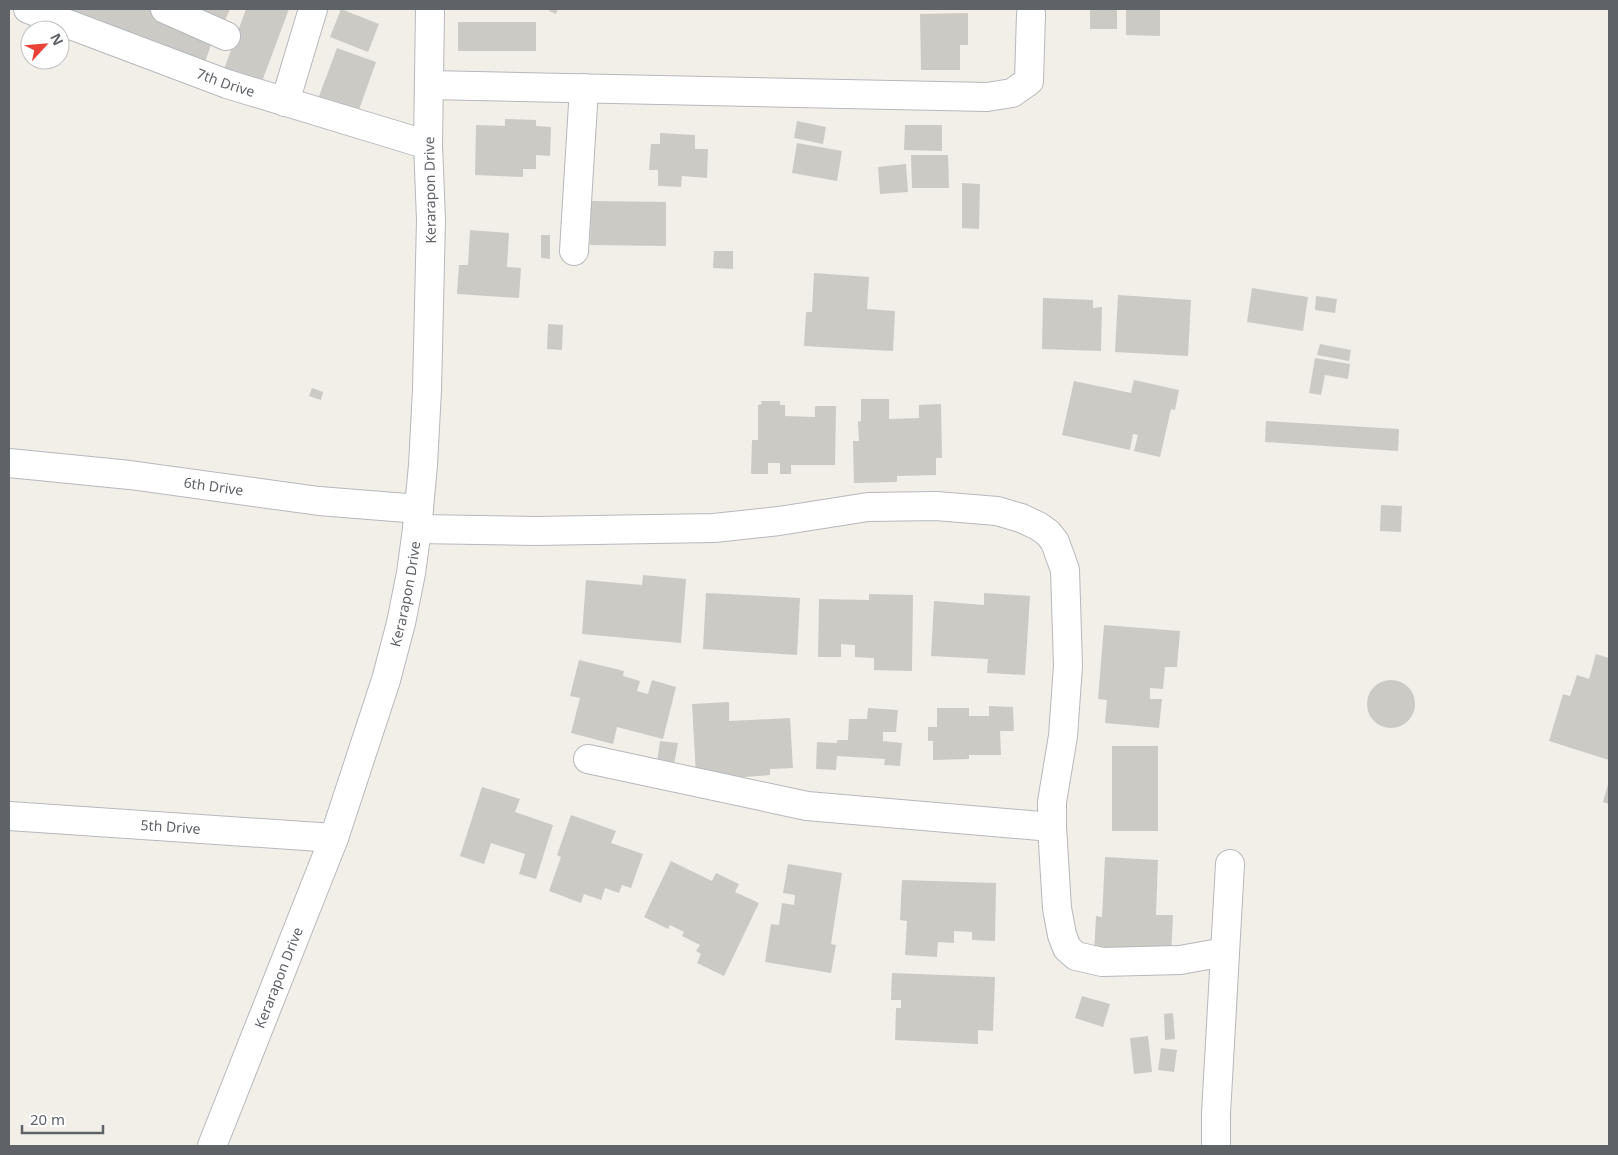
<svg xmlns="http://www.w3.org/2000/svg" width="1618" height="1155" viewBox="0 0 1618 1155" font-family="'Noto Sans',sans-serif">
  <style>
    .building { fill: #cccac5 }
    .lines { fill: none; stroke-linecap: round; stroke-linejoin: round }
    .minor-casing { stroke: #b5b8bc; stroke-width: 30 }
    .minor { stroke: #fff; stroke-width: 28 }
    .labels { text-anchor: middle; stroke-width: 4.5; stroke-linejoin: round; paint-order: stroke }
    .street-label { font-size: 14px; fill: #5f6368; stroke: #fff }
  </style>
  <rect width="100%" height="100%" fill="#f1efe8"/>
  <g class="building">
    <polygon points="69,9 156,9 216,31 201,73 64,22"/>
    <polygon points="185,9 230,9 223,25"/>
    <polygon points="246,9 289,9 260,87 223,72"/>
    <polygon points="341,9 379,24 368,52 330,37"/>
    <polygon points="550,9 558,9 556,14 549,11"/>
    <rect x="1090" y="9" width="27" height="20"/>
    <polygon points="1126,9 1160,9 1160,36 1126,35"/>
    <polygon points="968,13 968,45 960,45 960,70 921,70 920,14"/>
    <rect x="458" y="22" width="78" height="29"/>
    <polygon points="337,48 376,62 355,121 315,107"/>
    <polygon points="505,119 536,120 536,126 551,127 550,156 536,155 536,169 523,169 523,177 475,175 476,125 505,126"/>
    <polygon points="797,121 826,127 823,144 794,138"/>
    <polygon points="905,125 942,125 942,151 904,150"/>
    <polygon points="660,133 695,135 695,149 708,149 707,178 682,176 681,187 658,186 658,170 649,170 651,144 660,144"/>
    <polygon points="797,143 842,151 837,181 792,173"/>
    <polygon points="911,155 948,155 949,188 912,188"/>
    <polygon points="906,164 908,192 880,194 878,167"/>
    <polygon points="962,183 980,184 979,229 962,228"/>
    <polygon points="591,201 666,202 666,246 590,245"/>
    <polygon points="470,230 509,233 507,267 521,268 519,298 457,294 459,265 468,265"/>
    <polygon points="541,235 550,235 550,259 541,258"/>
    <polygon points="714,251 733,251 733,269 713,268"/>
    <polygon points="814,273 869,277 867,309 895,311 893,351 804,346 806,312 812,312"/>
    <polygon points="1252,288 1308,297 1303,331 1247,322"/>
    <polygon points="1118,295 1191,300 1188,356 1115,352"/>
    <polygon points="1316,296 1337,299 1335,313 1315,310"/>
    <polygon points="1043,298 1093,300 1093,308 1102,307 1101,351 1042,349"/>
    <polygon points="548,324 563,325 562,350 547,349"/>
    <polygon points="1320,344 1351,350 1349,361 1317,355"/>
    <polygon points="1315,358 1350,364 1348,379 1325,375 1321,395 1309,393"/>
    <polygon points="1134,380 1179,390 1175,410 1171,409 1160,457 1134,451 1138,435 1133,434 1130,450 1062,435 1074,381 1131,393"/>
    <polygon points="312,388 323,392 321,400 309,396"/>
    <polygon points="861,399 889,399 889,419 919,418 919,405 941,404 942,458 936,458 936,475 897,476 897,482 854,483 853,441 859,441 858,422 861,421"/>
    <polygon points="761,401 780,401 780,405 785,405 785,416 815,417 815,406 836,406 835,465 791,465 791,474 780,474 780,463 768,463 768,474 751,474 752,440 758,440 758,405 762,404"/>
    <polygon points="1266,421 1399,429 1398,451 1265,442"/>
    <polygon points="1381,505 1402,506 1401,532 1380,531"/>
    <polygon points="643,575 686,579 681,643 582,634 586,580 642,585"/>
    <polygon points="706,593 800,598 797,655 703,649"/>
    <polygon points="984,593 1030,596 1025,675 987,673 988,659 931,656 934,601 984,605"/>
    <polygon points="869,594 913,595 912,671 874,670 874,658 855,657 855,645 841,644 841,657 818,657 819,599 869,600"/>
    <polygon points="1104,625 1180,631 1177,667 1165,667 1163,689 1150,688 1150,699 1162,699 1159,728 1105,723 1107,700 1098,699"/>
    <polygon points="1596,654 1609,658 1609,760 1549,741 1563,694 1570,696 1577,675 1589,679"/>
    <polygon points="579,660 624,671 623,676 640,681 637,691 648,694 652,680 676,687 663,739 617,727 613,744 571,733 580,698 570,696"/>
    <circle cx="1391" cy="704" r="24"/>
    <polygon points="729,702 729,721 790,718 793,768 770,769 770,775 732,778 731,774 696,776 692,704"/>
    <polygon points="989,706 1013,707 1014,731 1000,731 1001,755 969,755 969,759 933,760 933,741 928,741 928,727 937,727 937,708 969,708 969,716 989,716"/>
    <polygon points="868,708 898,710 896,732 883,732 883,741 902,743 900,766 884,765 885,759 837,756 836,770 816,769 817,742 837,743 837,740 848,740 849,719 867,719"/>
    <polygon points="660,741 678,743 674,765 657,762"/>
    <rect x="1112" y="746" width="46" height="85"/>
    <polygon points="1609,781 1609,804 1603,802"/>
    <polygon points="482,787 520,799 515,812 553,825 536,879 519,874 525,854 491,843 484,864 460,856"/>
    <polygon points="571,815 616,831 611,843 643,854 631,888 622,885 619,893 605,888 601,900 584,894 581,903 549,891 561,857 557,855"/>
    <polygon points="1105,857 1158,860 1156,915 1173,915 1171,957 1094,953 1096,916 1102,917"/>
    <polygon points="671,861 712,881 716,873 739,884 735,892 759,903 724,976 697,963 701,954 696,951 700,945 682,936 684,932 670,925 668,929 644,917"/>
    <polygon points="788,864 842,873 831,944 836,945 831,973 765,962 771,924 779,925 782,903 794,905 795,895 783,893"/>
    <polygon points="902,880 996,883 995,941 972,940 972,932 954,931 954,943 938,942 937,957 905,955 907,921 900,920"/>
    <polygon points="892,973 995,977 993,1031 978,1030 978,1044 895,1040 896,1008 901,1008 901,1000 891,1000"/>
    <polygon points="1082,996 1110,1004 1103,1027 1075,1018"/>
    <polygon points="1173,1013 1175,1039 1165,1040 1164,1014"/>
    <polygon points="1148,1036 1152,1072 1134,1074 1130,1038"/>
    <polygon points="1161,1048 1177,1050 1174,1072 1158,1070"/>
  </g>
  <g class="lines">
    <defs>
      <g id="minor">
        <path id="s1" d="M28 9 227 84 428 145"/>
        <polyline points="165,9 226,36"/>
        <polyline points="430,85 987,97 1012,93 1029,81 1031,14"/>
        <polyline points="285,102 313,9"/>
        <polyline points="574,251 584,88"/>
        <path id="s2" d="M9 463 130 475 319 501 419 509"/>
        <polyline points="417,529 534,531 714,528 779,521 868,507 936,506 997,511 1021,518 1038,526 1048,533 1055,542 1065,570 1068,666 1063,736 1052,802 1052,827 1057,908 1062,935 1067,948 1076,956 1102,962 1180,960 1225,952"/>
        <polyline points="588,759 807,806 1052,827"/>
        <path id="s3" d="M9 816 334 838"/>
        <path id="s4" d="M212 1146 334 838 386 680 401 623 411 573 417 529 423 465 427 390 431 220 428 145 430 9"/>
        <polyline points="1216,1146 1216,1114 1230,864"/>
      </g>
    </defs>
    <use href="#minor" class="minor-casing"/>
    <use href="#minor" class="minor"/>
  </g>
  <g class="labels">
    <g class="street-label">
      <text dy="5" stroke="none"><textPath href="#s1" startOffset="211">7th Drive</textPath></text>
      <text transform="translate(430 190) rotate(-91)" y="5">Kerarapon Drive</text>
      <text dy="5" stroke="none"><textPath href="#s2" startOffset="206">6th Drive</textPath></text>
      <text dy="5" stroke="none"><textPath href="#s4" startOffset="586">Kerarapon Drive</textPath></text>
      <text dy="5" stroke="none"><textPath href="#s3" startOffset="162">5th Drive</textPath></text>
      <text dy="5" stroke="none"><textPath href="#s4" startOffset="181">Kerarapon Drive</textPath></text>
    </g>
  </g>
  <rect width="1618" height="1155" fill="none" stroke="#5f6368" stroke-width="20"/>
  <g transform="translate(45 45) rotate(64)"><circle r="24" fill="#ffffff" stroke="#bfc1c3"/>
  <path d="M0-4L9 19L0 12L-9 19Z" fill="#ea4335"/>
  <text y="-8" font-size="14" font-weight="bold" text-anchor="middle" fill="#5f6368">N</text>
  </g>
  <path d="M22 1125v8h81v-8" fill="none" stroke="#5f6368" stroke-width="2.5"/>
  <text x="30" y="1125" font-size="15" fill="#5f6368" stroke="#ffffff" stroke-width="4" paint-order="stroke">20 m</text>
</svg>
